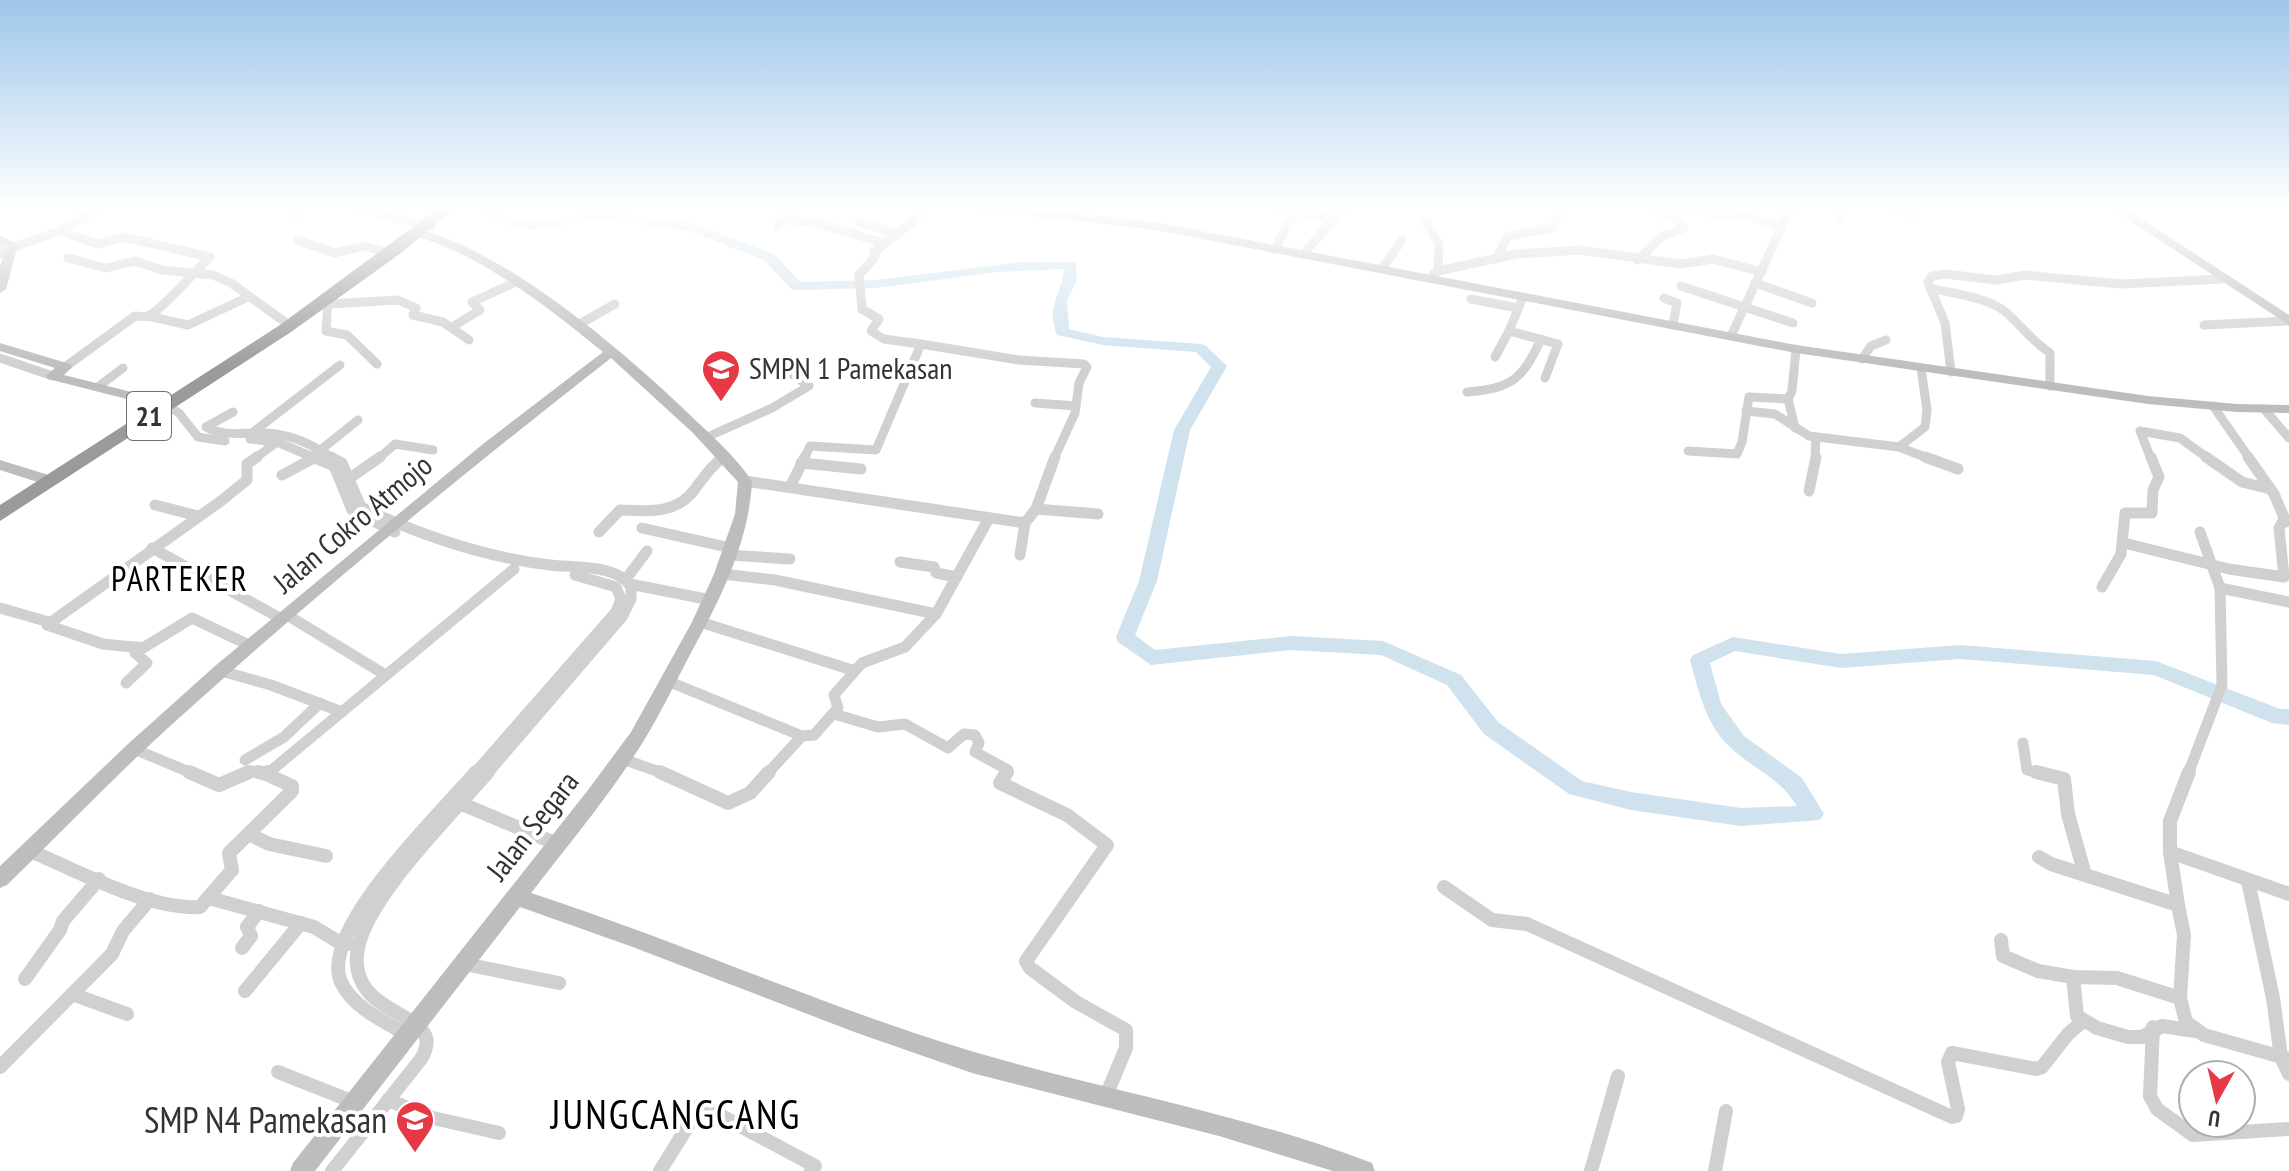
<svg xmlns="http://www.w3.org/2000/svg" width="2289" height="1171" viewBox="0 0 2289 1171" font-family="'PT Sans Narrow',sans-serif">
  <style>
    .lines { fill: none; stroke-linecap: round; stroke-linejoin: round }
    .river { fill: #cfe2ee; fill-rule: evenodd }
    .street-far2 { stroke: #d0d0d0; stroke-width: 9 }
    .street-far1 { stroke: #d0d0d0; stroke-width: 11 }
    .street { stroke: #d0d0d0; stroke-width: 14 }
    .secondary { fill: #bdbdbd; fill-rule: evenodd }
    .highway { fill: #9a9a9a; fill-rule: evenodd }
    .labels { text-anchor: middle; stroke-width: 8; stroke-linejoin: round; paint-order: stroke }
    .shield { fill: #fff; stroke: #707070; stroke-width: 2 }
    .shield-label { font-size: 28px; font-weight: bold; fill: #333 }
    .poi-label { font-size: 30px; fill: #333; stroke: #fff; text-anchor: start }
    .street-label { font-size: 30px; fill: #333; stroke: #fff }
    .quarter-label { font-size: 34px; letter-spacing: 2px; fill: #000; stroke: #fff }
    .near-poi-label { font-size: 36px; fill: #333; stroke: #fff; text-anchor: end }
    .near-quarter-label { font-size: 40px; letter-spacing: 2px; fill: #000; stroke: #fff }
  </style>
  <rect width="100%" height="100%" fill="#fff"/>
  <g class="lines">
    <path class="river" d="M474 207H490L509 218 530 222 599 211 692 223 774 254 800 282 876 280 1022 262H1076L1077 280 1067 301 1069 329 1103 337 1200 344 1205 345 1227 366 1190 430 1157 581 1135 635 1155 650 1291 636 1383 641 1461 675 1498 722 1582 781 1631 792 1741 808 1797 806C1781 779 1754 769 1732 749 1706 726 1699 692 1690 660L1693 655 1733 637 1841 654 1960 645 2156 661 2280 709H2289V725L2272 723 2154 675 1960 659 1841 668 1735 651 1710 663 1721 704 1744 736 1802 778 1824 814 1820 820 1741 826 1631 810 1569 794 1484 734 1447 685 1381 655 1291 650 1151 665 1118 642 1116 637 1139 581 1174 430 1211 367 1196 352 1103 345 1057 335C1045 305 1062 295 1064 269L997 272 876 288 796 290 791 289 764 260 689 231 599 219 530 230 500 224Z"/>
    <g class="street-far2">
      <polyline points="357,207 431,227"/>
      <polyline points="1278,207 1335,219"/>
      <polyline points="1653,207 1754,217 1779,227"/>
      <polyline points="1840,207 1840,217"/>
      <polyline points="1889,207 1914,213"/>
      <polyline points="295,214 303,207"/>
      <polyline points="783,219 818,223 883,243"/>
      <polyline points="859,222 895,233"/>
      <polyline points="1426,222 1439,244 1438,271 1433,274"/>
      <polyline points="778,226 792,207"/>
      <path d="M60 231 97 244 124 237 210 257C197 269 160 312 148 316 144 317 139 316 135 316L65 367"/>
      <polyline points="297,240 335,253 364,246 391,253"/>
      <polyline points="0,246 0,254"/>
      <polyline points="11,248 60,231 95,210"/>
      <polyline points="1275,249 1295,211"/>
      <polyline points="1303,254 1345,207"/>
      <polyline points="1497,257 1508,236 1552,228 1563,207"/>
      <polyline points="68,258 106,268 135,261 162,270 213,275 231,283 289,325"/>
      <polyline points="1637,260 1663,236 1684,228 1681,223 1657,211"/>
      <polyline points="1382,269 1402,240"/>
      <polyline points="1438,271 1516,254 1580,250 1681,264 1713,259 1762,272"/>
      <polyline points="1755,283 1812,303"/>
      <polyline points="1681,286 1793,323"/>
      <path d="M1930 288C1954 294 1990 297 2008 314 2024 329 2031 340 2050 353V386"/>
      <polyline points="1523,297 1509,331 1558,344 1545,378"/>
      <polyline points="1664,298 1677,303 1673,325"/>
      <polyline points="1471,299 1518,308"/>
      <polyline points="328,300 326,331 347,335 377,364"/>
      <polyline points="329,304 398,300 416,308 413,315 443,322 469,340"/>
      <polyline points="148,316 188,325 248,297"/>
      <polyline points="578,325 615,304"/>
      <polyline points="2204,325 2288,321"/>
      <polyline points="452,327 480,310 472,302 516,282"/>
      <polyline points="1731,336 1791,207"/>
      <polyline points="921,344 884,339 871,331 879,319 862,309 859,275 875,257 874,252 912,222 923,207"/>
      <polyline points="1495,357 1509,331"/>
      <polyline points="0,358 53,376"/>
      <polyline points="1862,359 1871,346 1886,340"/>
      <polyline points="1951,372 1945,323 1928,282 1932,276 1945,274 1996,280 2025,275 2121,284 2223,279"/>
      <polyline points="99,386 123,368"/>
      <path d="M1467 392C1512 388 1522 380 1541 339"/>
      <polyline points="1035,403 1076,406"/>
      <polyline points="166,405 179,413 198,437 225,441"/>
      <polyline points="2213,406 2250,459"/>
      <polyline points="2264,409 2289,438"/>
      <polyline points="1746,411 1775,414 1809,436 1899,447 1925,427 1927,410 1921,368"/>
      <path d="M233 412 206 427C228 439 251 430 276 434 298 437 315 447 335 459"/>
      <polyline points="1795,428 1788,399 1792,391 1796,349"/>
      <polyline points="252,433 340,365"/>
      <polyline points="705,438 772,408 809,386 785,369"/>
      <polyline points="250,439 277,442 317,459"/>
      <polyline points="1899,447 1930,459"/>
      <polyline points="1688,451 1737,454 1742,442 1749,397 1788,399"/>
      <polyline points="318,452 358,420"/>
      <polyline points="254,459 277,442"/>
      <polyline points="313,459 316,457"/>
      <polyline points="378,459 395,444 433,450"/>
      <polyline points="721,459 724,457"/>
      <polyline points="804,459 810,446 876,450 921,344 1019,360 1084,364 1087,367 1079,383 1075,413 1054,459"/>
      <polyline points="1815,459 1816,437"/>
      <polyline points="2151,459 2140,431 2180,438 2209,459"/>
    </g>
    <g class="street-far1">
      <polyline points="312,457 334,466 352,510 395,532"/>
      <path d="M331 457 342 463 361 507C422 536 483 557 550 565 574 568 618 564 631 587V599L622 617 487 774"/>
      <polyline points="1925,457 1958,469"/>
      <polyline points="2206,457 2242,482 2270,489"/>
      <polyline points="2248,457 2274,494 2286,522"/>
      <polyline points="801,463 861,469"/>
      <polyline points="282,475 316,457"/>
      <polyline points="350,478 380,457"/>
      <polyline points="745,481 1025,523"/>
      <polyline points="790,487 805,457"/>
      <polyline points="1809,491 1816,457"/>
      <polyline points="155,505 198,516"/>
      <polyline points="1036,509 1098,514"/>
      <polyline points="642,528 731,548"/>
      <path d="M599 532 620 510C648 511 676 515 695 489 704 477 711 466 724 457"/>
      <polyline points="2200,532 2220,588"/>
      <polyline points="2124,543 2229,569 2284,577 2279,528 2283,521"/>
      <polyline points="152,548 282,619"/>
      <polyline points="729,555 790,559"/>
      <polyline points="1020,555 1025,523 1036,509 1055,457"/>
      <polyline points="900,562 934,567 936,573 957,577"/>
      <polyline points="722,574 775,580 936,614 988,520"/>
      <polyline points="626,579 647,551"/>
      <polyline points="630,584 711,600"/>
      <polyline points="2102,587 2121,554 2125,513 2152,513 2153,490 2159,477 2151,457"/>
      <polyline points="0,608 49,622"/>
      <polyline points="287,615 384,674"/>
      <polyline points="700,622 852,670"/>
      <polyline points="251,646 192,618 143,648 103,644 47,625 221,501 247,480 247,464 257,457"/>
      <polyline points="221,671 271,685 342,712"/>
      <polyline points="670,682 802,736 814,735 838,708 834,695 862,663 905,647 936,614"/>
      <polyline points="126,683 147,663 135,653 137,647"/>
      <polyline points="834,714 878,727 905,724 948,748 964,734 975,735 979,743 975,752 1008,770 1005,774"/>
      <polyline points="2023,743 2027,770 2045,774"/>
      <polyline points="134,749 194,774"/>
      <polyline points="623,759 665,774"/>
      <polyline points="245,760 284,737 320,703"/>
      <polyline points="244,774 252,771 266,774"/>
      <polyline points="267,774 514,569"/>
      <polyline points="474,774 616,612 621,599 616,587 575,575"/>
      <polyline points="767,774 802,736"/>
      <polyline points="2188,774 2222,685 2220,588 2289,602"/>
    </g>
    <g class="street">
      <polyline points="189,772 219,785 249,772"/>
      <polyline points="258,772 266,774"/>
      <polyline points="660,772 728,803 750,793 769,772"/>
      <polyline points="1007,772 1000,783 1067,815 1107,845 1026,961 1030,968 1076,1002 1126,1030 1126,1048 1106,1096"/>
      <polyline points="2036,772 2064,779 2068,814 2085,875"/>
      <polyline points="462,804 557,844"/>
      <polyline points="249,834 269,844 326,856"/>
      <path d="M30 851C79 871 147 910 200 907L232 870 229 853 292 791V786L266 774 268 772"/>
      <polyline points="2170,852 2289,894"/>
      <polyline points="2039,857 2051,864 2178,905 2184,935 2180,998 2186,1022 2204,1035 2289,1059"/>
      <polyline points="2248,881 2273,998 2281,1057 2289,1074"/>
      <polyline points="1444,887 1492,920 1527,924 1952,1117 1956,1116 1958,1109 1948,1062 1952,1053 2036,1069 2042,1067 2068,1034 2082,1022"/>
      <polyline points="209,898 314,927 342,944 348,944"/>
      <polyline points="2178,905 2170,852 2170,821 2189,772"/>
      <polyline points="2001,940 2003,956 2038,971 2073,977 2117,978 2180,998"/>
      <polyline points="242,948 251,936 247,927 259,911"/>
      <polyline points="464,964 559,983"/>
      <polyline points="2073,977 2077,1016 2097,1028 2128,1037 2142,1037 2162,1026 2195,1031"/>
      <polyline points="25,979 60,930 63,921 99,879"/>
      <polyline points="245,991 301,923"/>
      <polyline points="72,994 127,1014"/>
      <polyline points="2153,1027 2150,1096 2157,1109 2193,1135 2289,1129"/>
      <path d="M408 1035C385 1022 353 1008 341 982 318 930 442 812 476 772"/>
      <polyline points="0,1067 112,954 123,931 150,899"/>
      <polyline points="278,1072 354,1102"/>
      <polyline points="388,1100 433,1118 499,1133"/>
      <path d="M332 1171 421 1059C452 1008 344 1022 358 948 368 896 452 814 488 772"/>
      <polyline points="660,1171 701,1105 815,1166 811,1171"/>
      <polyline points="1591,1171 1618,1076"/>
      <polyline points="1715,1171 1726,1111"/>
    </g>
    <g class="secondary">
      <polygon points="974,207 1014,207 1155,222 1796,345 2148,396 2237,404 2289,405 2289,413 2237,412 2148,404 1796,353 1155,230 980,210"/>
      <polygon points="2109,207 2123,207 2289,315 2289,325"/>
      <path d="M418 229C509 253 622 350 689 414 711 435 735 456 752 481 749 542 721 598 692 651 676 681 661 713 643 742 610 795 569 844 531 893 679 941 822 1006 971 1051 1102 1090 1236 1112 1364 1160L1372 1163 1375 1171H1333L1219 1136 972 1073 857 1033 630 946 520 907 315 1171H290L293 1163 588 790 631 732 692 622 714 574 735 514 738 482 693 433 611 358C451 483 290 615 141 753 96 796 52 841 7 885L0 888V866L128 744 215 666 483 444 603 352C549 308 481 254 414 236L412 233Z"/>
      <polygon points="0,235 18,245 6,289 0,293 0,267 6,246 0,244"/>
      <polygon points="0,343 70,364 72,367 64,375 171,402 173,405 166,409 48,379 46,376 55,368 0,351"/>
      <polygon points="0,460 55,477 57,481 50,486 0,470"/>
    </g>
    <polygon class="highway" points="440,207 456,207 401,253 291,332 0,521 0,505 280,325"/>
  </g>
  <linearGradient id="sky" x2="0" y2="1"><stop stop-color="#9ec6ea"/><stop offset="0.56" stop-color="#fff"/><stop offset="1" stop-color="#fff" stop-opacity="0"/></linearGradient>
  <rect width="2289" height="371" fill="url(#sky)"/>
  <defs>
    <symbol id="school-pin" viewBox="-11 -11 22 30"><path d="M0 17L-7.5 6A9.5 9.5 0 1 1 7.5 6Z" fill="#e63946" stroke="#fff"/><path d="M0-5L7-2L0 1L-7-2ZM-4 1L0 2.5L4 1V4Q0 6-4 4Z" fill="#fff"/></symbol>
  </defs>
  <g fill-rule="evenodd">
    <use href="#school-pin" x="699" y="347" width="44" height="60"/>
    <use href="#school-pin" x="393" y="1098" width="44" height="60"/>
  </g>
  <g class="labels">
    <rect class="shield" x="127" y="392" width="44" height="48" rx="6"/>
    <g class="shield-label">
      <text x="149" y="426">21</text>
    </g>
    <g class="poi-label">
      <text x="749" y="379">SMPN 1 Pamekasan</text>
    </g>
    <g class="street-label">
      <text transform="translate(353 524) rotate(-40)" y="10">Jalan Cokro Atmojo</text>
      <text transform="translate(533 826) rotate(-52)" y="10">Jalan Segara</text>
    </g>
    <g class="quarter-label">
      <text x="180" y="591">PARTEKER</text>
    </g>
    <g class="near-poi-label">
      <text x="387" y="1133">SMP N4 Pamekasan</text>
    </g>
    <g class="near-quarter-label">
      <text x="676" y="1129">JUNGCANGCANG</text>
    </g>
  </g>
  <g transform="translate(2217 1099) rotate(188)"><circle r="38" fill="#ffffff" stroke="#adadad" stroke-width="2"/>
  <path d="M0-6L14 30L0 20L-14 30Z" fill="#e63946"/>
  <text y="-12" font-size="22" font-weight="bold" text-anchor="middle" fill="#333333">U</text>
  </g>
</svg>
